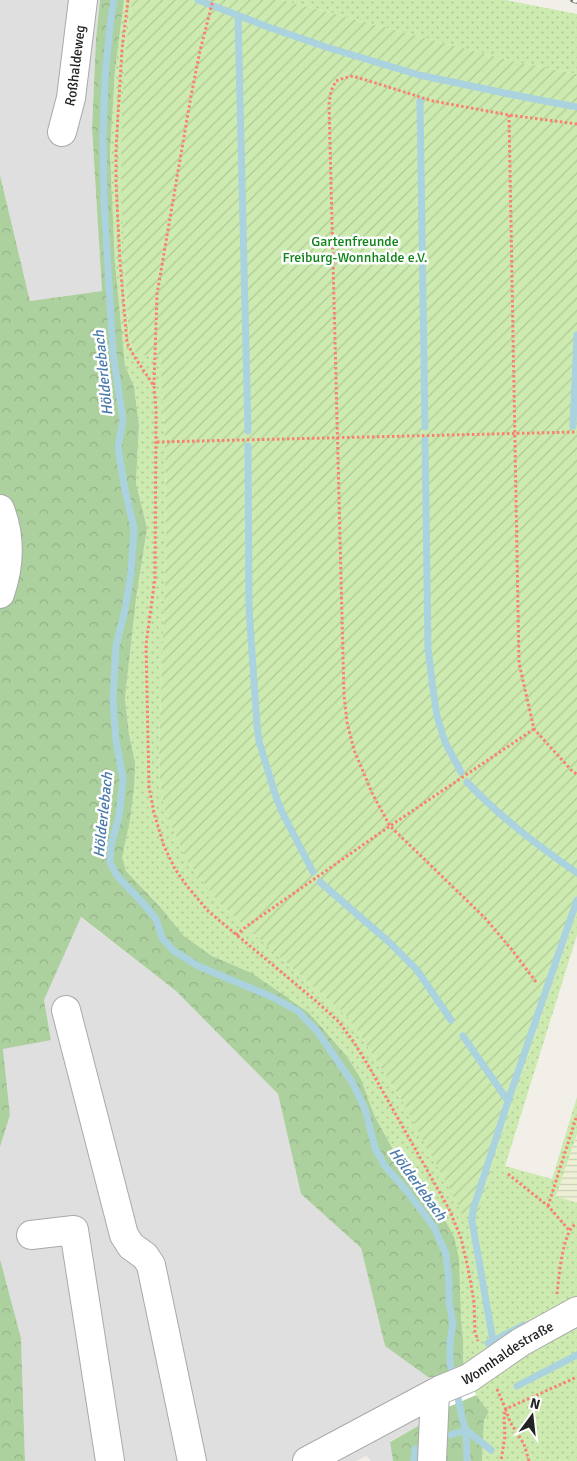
<svg xmlns="http://www.w3.org/2000/svg" width="577" height="1461" viewBox="0 0 577 1461" font-family="Signika,sans-serif">
  <style>
    .residential { fill: #e0dfdf }
    .farmland { fill: url(#farmland-rules) }
    .grass { fill: url(#grass-dots) }
    .forest { fill: url(#forest-crowns) }
    .garden { fill: url(#garden-furrows) }
    .pier { fill: #fff }
    .lines { fill: none; stroke-linecap: round; stroke-linejoin: round }
    .stream { stroke: #aad3df; stroke-width: 7 }
    .minor-casing { stroke: #a9a9a9; stroke-width: 30 }
    .path { stroke: #fa8072; stroke-width: 3; stroke-dasharray: 2.5 2.5; stroke-linecap: butt }
    .minor { stroke: #fff; stroke-width: 28 }
    .rail-casing { stroke: #707070; stroke-width: 5.5 }
    .rail { stroke: #fff; stroke-width: 4; stroke-dasharray: 11; stroke-linecap: butt }
    .labels { text-anchor: middle; stroke-width: 5; stroke-linejoin: round; paint-order: stroke }
    .street-label { font-size: 14px; fill: #222; stroke: #fff }
    .park-label { font-size: 14px; fill: #0c8416; stroke: #fff }
    .water-label { font-size: 15px; font-style: italic; fill: #4a7aab; stroke: #fff }
  </style>
  <defs>
    <pattern id="farmland-rules" width="6" height="5" patternUnits="userSpaceOnUse" patternTransform="scale(1.25)"><rect width="6" height="5" fill="#eef0d5"/><path d="M0 2.5h6" fill="none" stroke="#ccceb7"/></pattern>
    <pattern id="grass-dots" width="8" height="8" patternUnits="userSpaceOnUse" patternTransform="scale(1.25)"><rect width="8" height="8" fill="#cdebb0"/><path d="M2 2h.1M6 6h.1" fill="none" stroke="#b0c997" stroke-width="1.8" stroke-linecap="round"/></pattern>
    <pattern id="forest-crowns" width="20" height="18" patternUnits="userSpaceOnUse" patternTransform="scale(1.25)"><rect width="20" height="18" fill="#add19e"/><path d="M2 6a3 3 0 1 1 6 0M12 15a3 3 0 1 1 6 0" fill="none" stroke="#95b388"/></pattern>
    <pattern id="garden-furrows" width="10" height="10" patternUnits="userSpaceOnUse" patternTransform="scale(1.25)"><rect width="10" height="10" fill="#cdebb0"/><path d="M-1 1l2-2M0 10L10 0M9 11l2-2" fill="none" stroke="#b0c997"/></pattern>
  </defs>
  <rect width="100%" height="100%" fill="#f2efe9"/>
  <g class="residential">
    <polygon points="0,0 100,0 96,38 92,128 102,291 30,301 0,175"/>
    <polygon points="80,917 176,991 278,1094 301,1194 361,1248 385,1346 435,1377 448,1407 447,1412 418,1426 390,1441 393,1461 371,1461 366,1456 356,1461 25,1461 21,1338 0,1259 0,1147 10,1115 3,1048 51,1039 44,1000"/>
  </g>
  <polygon class="farmland" points="577,1134 577,1203 556,1196"/>
  <g class="grass">
    <polygon points="124,0 132,0 126,47 124,261 129,338 137,356 160,355 165,442 166,548 159,749 160,782 165,812 188,862 218,902 350,1019 401,1099 479,1213 497,1150 577,909 577,935 505,1166 552,1179 577,1097 577,1134 556,1196 577,1203 577,1461 482,1461 484,1420 489,1412 476,1395 463,1366 463,1338 461,1319 440,1211 423,1187 401,1164 374,1115 361,1079 346,1055 329,1035 252,973 212,956 184,936 162,909 126,871 121,857 135,762 129,734 125,698 136,599 147,528 136,483 139,425 134,387 125,365 115,263 110,153 115,71"/>
    <polygon points="282,0 506,0 577,14 577,74 512,61"/>
  </g>
  <g class="forest">
    <polygon points="100,0 124,0 115,71 110,153 115,263 125,365 134,387 139,425 136,483 147,528 136,599 125,698 129,734 135,762 134,787 130,820 122,857 126,871 162,909 184,936 212,956 252,973 309,1013 346,1055 361,1079 374,1115 401,1164 423,1187 440,1211 454,1237 459,1258 461,1319 463,1338 463,1366 435,1378 434,1377 428,1377 385,1346 361,1248 301,1194 278,1094 176,991 81,917 44,1000 51,1040 3,1049 10,1115 0,1147 0,175 30,301 102,291 92,128 96,38"/>
    <polygon points="0,1259 21,1338 25,1461 0,1461"/>
    <polygon points="476,1395 489,1412 484,1420 482,1461 393,1461 390,1442 418,1426 447,1412 448,1407"/>
  </g>
  <polygon class="garden" points="132,0 282,0 512,61 577,74 577,909 497,1150 479,1213 463,1214 401,1099 350,1019 218,902 188,862 165,812 160,782 159,749 166,548 165,442 160,355 137,356 129,338 124,261 121,183 122,107 126,47"/>
  <polygon class="pier" points="463,1366 476,1395 448,1407 435,1378"/>
  <g class="lines">
    <g class="stream">
      <polyline points="114,0 110,25 105,78 103,135 104,201 113,353 123,420 118,447 125,490 134,528 131,573 125,610 116,646 113,700 116,740 123,780 119,816 111,845 110,863 118,877 143,903 156,919 162,938 174,951 198,966 272,997 298,1011 317,1031 352,1082 365,1109 375,1148 385,1166 406,1190 434,1227 446,1254 449,1284 449,1302 453,1324 450,1341 450,1364 454,1378"/>
      <polyline points="198,0 268,27 326,47 419,75 524,97 577,107"/>
      <polyline points="238,16 248,431"/>
      <polyline points="420,101 425,427"/>
      <polyline points="573,426 577,335"/>
      <polyline points="425,440 428,648 433,689 437,716 445,742 461,772"/>
      <polyline points="248,446 249,609 257,725 259,741 276,797 282,812 313,872"/>
      <path d="M467 782C500 817 537 845 577 873"/>
      <polyline points="320,882 389,942 417,970 451,1020"/>
      <polyline points="463,1036 508,1101"/>
      <polyline points="493,1341 524,1325"/>
      <polyline points="488,1343 493,1341 472,1221 473,1210 508,1101 577,900"/>
      <polyline points="517,1386 577,1355"/>
      <polyline points="456,1388 463,1422 466,1430 467,1461"/>
      <polyline points="450,1435 466,1430 491,1450"/>
      <polyline points="414,1461 415,1449"/>
    </g>
    <defs>
      <g id="minor">
        <path id="s1" d="M62 132 71 98 83 0"/>
        <path d="M0 509C11 537 10 565 0 594"/>
        <polyline points="66,1010 124,1235 131,1246 145,1256 151,1265 192,1461"/>
        <polyline points="31,1235 74,1230 110,1461"/>
        <path id="s2" d="M307 1461 440 1390 469 1378 521 1342 577 1311"/>
        <polyline points="432,1461 435,1393"/>
      </g>
    </defs>
    <use href="#minor" class="minor-casing"/>
    <g class="path">
      <polyline points="128,0 122,49 116,149 116,183 120,262 127,343 134,356 154,386 156,410 155,578 146,645 149,787 154,813 164,846 175,869 187,886 208,911 316,1001 339,1022 353,1041 368,1065 449,1209 461,1238 468,1268 474,1302 475,1332 478,1341"/>
      <polyline points="509,115 519,663 534,729 573,772 577,774"/>
      <polyline points="154,385 157,294 191,96 200,51 213,0"/>
      <polyline points="157,442 577,432"/>
      <polyline points="236,935 247,926 390,826 534,729"/>
      <polyline points="536,982 512,950 485,918 390,826 373,795 354,750 347,722 344,695 329,104 331,91 336,81 344,78 353,76 433,101 509,115 577,124"/>
      <polyline points="508,1174 548,1206 569,1230"/>
      <polyline points="548,1206 577,1115"/>
      <path d="M557 1294C559 1276 562 1239 573 1226L577 1225"/>
      <polyline points="497,1389 506,1410 504,1415 505,1436 501,1461"/>
      <polyline points="529,1461 524,1444 510,1422 506,1410 510,1407 577,1377"/>
    </g>
    <use href="#minor" class="minor"/>
    <defs>
      <polyline id="rail" points="573,0 577,1"/>
    </defs>
    <use href="#rail" class="rail-casing"/>
    <use href="#rail" class="rail"/>
  </g>
  <g class="labels">
    <g class="street-label">
      <text dy="5" stroke="none"><textPath href="#s1" startOffset="68">Roßhaldeweg</textPath></text>
      <text dy="5" stroke="none"><textPath href="#s2" startOffset="228">Wonnhaldestraße</textPath></text>
    </g>
    <g class="park-label">
      <text x="355" y="246">Gartenfreunde<tspan x="355" dy="16">Freiburg-Wonnhalde e.V.</tspan></text>
    </g>
    <g class="water-label">
      <text transform="translate(103 373) rotate(-96)" y="5">Hölderlebach</text>
      <text transform="translate(103 815) rotate(-84)" y="5">Hölderlebach</text>
      <text transform="translate(418 1184) rotate(54)" y="5">Hölderlebach</text>
    </g>
  </g>
  <g transform="translate(532 1416) rotate(15)" stroke="#ffffff" stroke-width="4" paint-order="stroke">
  <path d="M0-4L9 19L0 12L-9 19Z" fill="#222222"/>
  <text y="-8" font-size="14" font-weight="bold" text-anchor="middle" fill="#222222">N</text>
  </g>
</svg>
